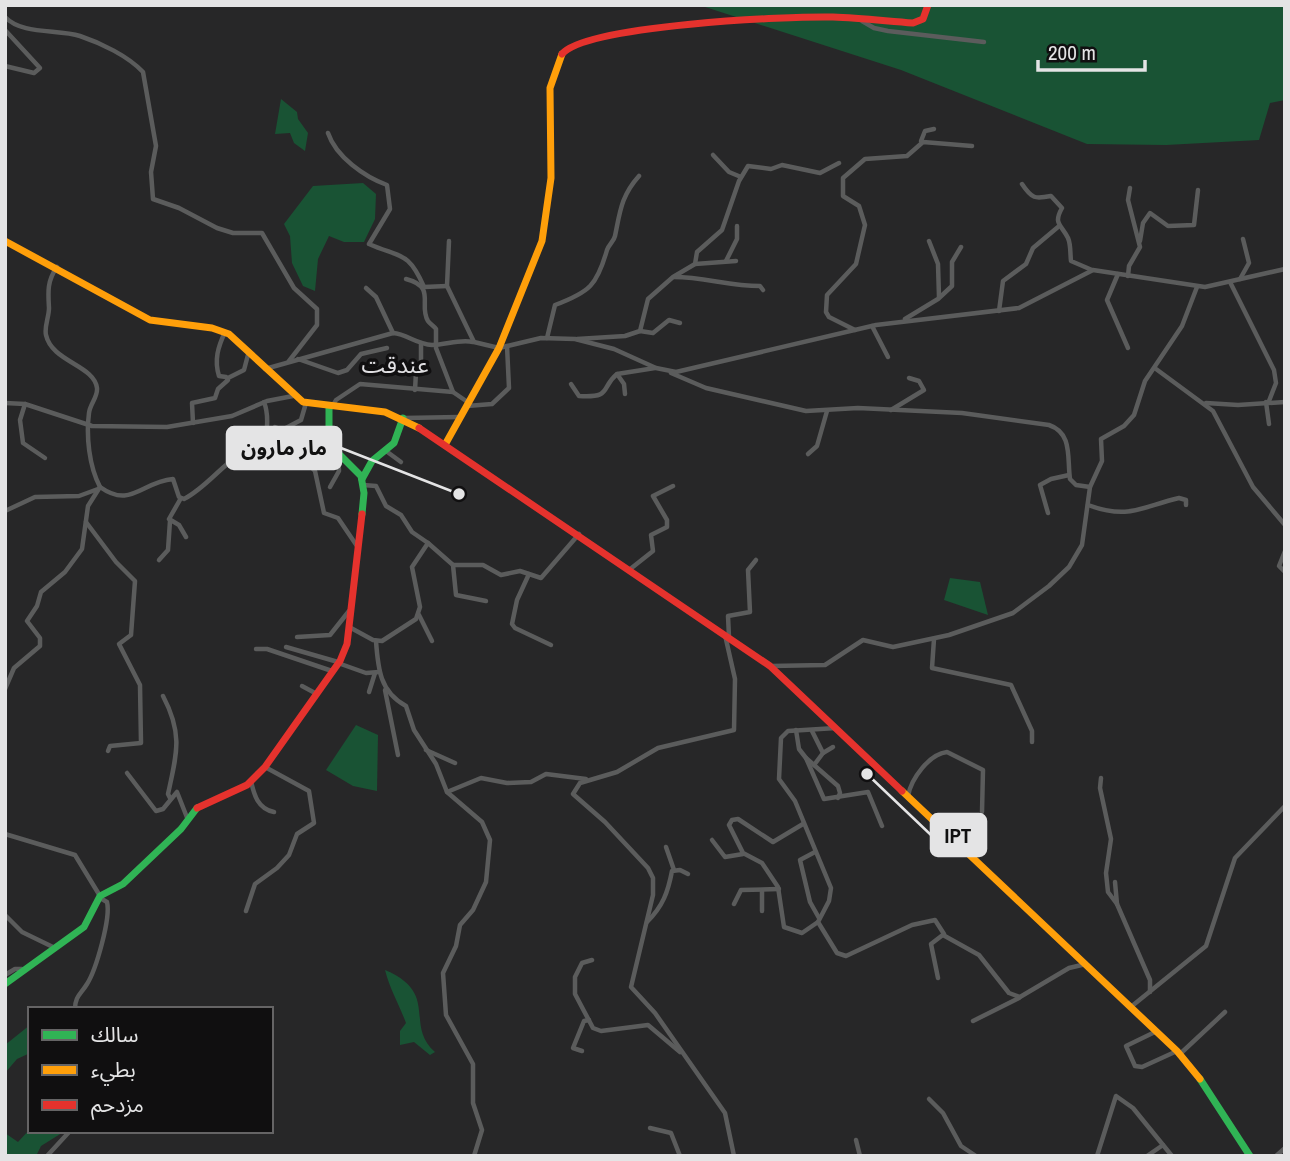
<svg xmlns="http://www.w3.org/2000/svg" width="1290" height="1161" viewBox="0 0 1290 1161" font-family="'Archivo Narrow','Noto Sans Arabic',sans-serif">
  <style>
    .forest { fill: #195334 }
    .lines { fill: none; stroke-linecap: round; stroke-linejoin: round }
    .street { stroke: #5b5c5c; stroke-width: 4.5 }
    .fast { stroke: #30b455; stroke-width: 7 }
    .slow { stroke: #ff9f0a; stroke-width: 7 }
    .jam { stroke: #e5322d; stroke-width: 7 }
    .labels { text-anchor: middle; stroke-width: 7; stroke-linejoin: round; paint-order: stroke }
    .quarter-label { font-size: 23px; fill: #e0dfe2; stroke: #100f10 }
    .leader { fill: none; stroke: #e4e4e5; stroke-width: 2.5 }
    .callout-dot { fill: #e4e4e5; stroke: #100f10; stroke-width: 2.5 }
    .callout { fill: #e4e4e5; stroke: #e4e4e5; stroke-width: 2.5 }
    .callout-label { font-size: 21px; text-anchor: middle; font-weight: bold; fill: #111 }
  </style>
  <rect width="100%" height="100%" fill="#272728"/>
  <g class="forest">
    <polygon points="699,5 1285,5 1285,100 1270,103 1259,140 1166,145 1087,144 901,70"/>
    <polygon points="281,99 297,112 298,119 308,133 305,151 294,143 290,133 275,134"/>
    <polygon points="363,183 376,194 375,219 364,242 344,242 329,236 318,259 315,291 303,286 292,263 290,236 284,224 313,186"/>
    <polygon points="950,578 980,582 988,615 944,600"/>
    <polygon points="356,725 378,735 377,791 353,786 326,770"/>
    <path d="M385 970C440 993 404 1025 435 1052L430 1055 414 1042 400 1045V1031L406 1023C399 1004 390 990 385 970Z"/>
    <polygon points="30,1025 30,1053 17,1059 5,1073 5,1045"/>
    <polygon points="30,1129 65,1131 41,1146 36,1156 5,1156 5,1133 18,1142"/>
  </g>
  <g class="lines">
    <g class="street">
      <path d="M5 17C22 35 57 29 80 36 101 43 128 56 143 72L156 146 151 172 153 199 179 208 217 228 233 233H262L294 288 317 309V325L289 361"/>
      <polyline points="862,21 874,28 888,31 984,42"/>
      <polyline points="5,30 40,68 34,73 5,66"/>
      <path d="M328 133C336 157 365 177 387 185L390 209 369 244C400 258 408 250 424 287L447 286"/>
      <polyline points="921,141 925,131 934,129"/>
      <polyline points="713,155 729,172 741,177"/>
      <path d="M1022 184C1032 199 1035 199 1051 196L1062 208C1053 224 1061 224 1068 238 1071 245 1070 253 1071 261L1092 270"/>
      <polyline points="449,241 447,286 474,342 499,348 541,338 575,339 614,349 656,368 676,372 876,325 1019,308 1093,270 1205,287 1285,269"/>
      <polyline points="929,241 938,264 939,297"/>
      <polyline points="1140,241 1143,223 1150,213 1168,226 1194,225 1198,190"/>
      <polyline points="726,261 737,239 737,226"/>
      <polyline points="695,264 697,252 722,230 739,181 748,166 771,169 782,165 820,173 839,163"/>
      <path d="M57 267C47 281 48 292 49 308 49 317 44 327 46 335 52 362 94 365 97 388 98 397 90 404 89 413 86 436 89 466 100 487 131 509 141 482 173 479L179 497 184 499C215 483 234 444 272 444"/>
      <polyline points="1118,274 1107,300 1128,348"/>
      <polyline points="1128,276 1129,266 1140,247 1128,200 1130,188"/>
      <path d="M674 277C704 277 729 286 760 286L763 290"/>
      <path d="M406 279C437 287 418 305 428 321 430 324 434 326 436 329V348L453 392 469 403"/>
      <polyline points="1240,279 1249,263 1243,239"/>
      <polyline points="1230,282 1274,370 1276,383 1269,401"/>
      <polyline points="366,288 376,297 393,333"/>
      <polyline points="999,311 1003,281 1026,264 1033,248 1058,227"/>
      <polyline points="905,319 938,299 952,286 952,262 961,247"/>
      <polyline points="872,326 888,357"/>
      <polyline points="855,330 829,317 826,312 827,295 856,264 865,225 859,206 843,196 843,178 865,159 907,156 923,142 972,146"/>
      <polyline points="640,331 653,333 669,320 680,323"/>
      <path d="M547 338 555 305C590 292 597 285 607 250 609 244 614 241 615 236 620 212 621 196 639 176"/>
      <polyline points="577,339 625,336 640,331 648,299 673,277 695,264 736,261"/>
      <polyline points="298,359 338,373 347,370 361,354 387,348"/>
      <path d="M265 369 393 333C407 334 416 344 432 345 446 345 459 339 473 342"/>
      <polyline points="1156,369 1213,411 1253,487 1285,525"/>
      <path d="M671 373 706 388 806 411 858 408 962 413 1049 425C1073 433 1067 459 1070 479L1076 485 1090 487"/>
      <polyline points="617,374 624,384 625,394"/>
      <polyline points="228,378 244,370 249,351"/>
      <path d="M571 384 579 396C613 398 600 388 617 374L655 368"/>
      <polyline points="415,390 416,372 421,367 421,343"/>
      <path d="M264 402C271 420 264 431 268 439L300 456 315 471 324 513 338 518 357 546"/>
      <polyline points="1266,402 1269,424"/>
      <polyline points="5,403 25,404 92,426 167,427 232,416 267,401 293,396"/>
      <polyline points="1206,403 1238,405 1285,402"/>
      <polyline points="25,404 20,420 23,443 45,458"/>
      <polyline points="467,406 492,404 509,388 507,346"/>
      <polyline points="332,407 336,400 360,384 453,392"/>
      <polyline points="891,410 924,390 919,381 909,378"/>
      <polyline points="404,418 459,417"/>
      <path d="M193 423 192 403 215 398 218 389 228 380 226 377 219 376C214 360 218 347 225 332"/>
      <polyline points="275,427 282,430 301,420 306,403"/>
      <polyline points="386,451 401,462"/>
      <polyline points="808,454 817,446 827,411"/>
      <polyline points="303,459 313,453 336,453"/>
      <polyline points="330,487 339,471 338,455"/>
      <polyline points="181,498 169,519 179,525 186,537"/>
      <path d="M1088 505C1129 520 1141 507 1179 498L1186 500V505"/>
      <polyline points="5,511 35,497 79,496 98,489"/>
      <polyline points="1048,513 1040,485 1051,479 1069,475"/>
      <polyline points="86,522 116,562 135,581 131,635 119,644 140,685 141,743 110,746 108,751"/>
      <polyline points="428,543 453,565 456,595 486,601"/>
      <polyline points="1285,551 1279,566 1285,572"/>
      <polyline points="159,560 168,550 170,521"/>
      <polyline points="453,565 483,565 501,575 520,571 541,578 579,534"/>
      <polyline points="629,570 653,551 651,535 667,527 667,520 653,496 673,486"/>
      <polyline points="529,574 517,600 512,624 515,628 551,645"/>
      <polyline points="419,615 432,641"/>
      <polyline points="351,628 373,640 382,641 416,619 420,607 412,567 428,543 412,532 401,515 386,506 376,486 363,485"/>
      <polyline points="725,635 735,679 734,730 658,748 617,772 580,783 573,794 605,822 648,868 653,878 653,895 631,987 655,1013 725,1113 734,1156"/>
      <polyline points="297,637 330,635 349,611"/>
      <polyline points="729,637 728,616 750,612 748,570 756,560"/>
      <polyline points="934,639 932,668 1011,685 1032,731 1032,742"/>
      <path d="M376 641C378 669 380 692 406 706L414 730 436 764 447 792 482 822 490 840 486 882 473 910 460 925 456 946 443 973 446 1015 473 1064V1103L482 1130 474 1156"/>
      <polyline points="286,647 338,662"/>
      <polyline points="256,649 267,649 332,671"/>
      <polyline points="338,663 366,673 379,672"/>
      <polyline points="771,666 825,665 863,640 893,647 949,635 1013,613 1049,586 1069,567 1082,545 1090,487 1102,461 1101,439 1124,426 1134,415 1145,381 1182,326 1197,287"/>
      <polyline points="302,686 315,693"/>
      <polyline points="5,689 14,668 40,646 40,638 27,621 37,606 41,592 65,572 82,549 88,506 100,487"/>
      <polyline points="385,690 398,755"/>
      <polyline points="369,692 375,673"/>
      <path d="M163 696C183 734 177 753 168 794L170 798"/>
      <polyline points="836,728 788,731 781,738 779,779 795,801 831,888 829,901 818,922 837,953 846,956 912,925 935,920 944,934 931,944 938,978"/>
      <polyline points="796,730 799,749 806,758 838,786 840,793 838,798"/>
      <polyline points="812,731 823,753 814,765"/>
      <polyline points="426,750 455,763"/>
      <polyline points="823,753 833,747"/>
      <polyline points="806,758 824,799 868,792 882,826"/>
      <polyline points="127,773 156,811 163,809 177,792 188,820"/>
      <polyline points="1101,778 1100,788 1111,839 1106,873 1108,892 1117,904 1150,980 1150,992"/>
      <path d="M251 781C254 795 258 809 274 812"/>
      <polyline points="447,792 481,778 507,783 531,782 546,774 586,779"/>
      <path d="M908 796C911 779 929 754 947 752L983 770 982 812"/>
      <polyline points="803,824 773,842 738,819 732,820 729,825 743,853 762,863 778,887 784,927 802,933 818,922"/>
      <polyline points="5,834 75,855 100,896"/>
      <polyline points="712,840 725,857 743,854"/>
      <polyline points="666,847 674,870"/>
      <polyline points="815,852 800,860 810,902 819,918"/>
      <polyline points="1115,882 1117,904"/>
      <polyline points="734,904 741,890 779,889"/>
      <polyline points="246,911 255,884 277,868 289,855 297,834 314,823 309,791 265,767"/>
      <polyline points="762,911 762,890"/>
      <polyline points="5,915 22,932 55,948"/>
      <path d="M647 922C663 906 668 892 672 871L680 870 688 874"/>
      <polyline points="943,935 979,955 1009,993 1020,997 1069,968 1086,964"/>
      <polyline points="592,960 582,963 575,977 575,994 593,1028 601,1031 648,1025 680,1052"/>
      <polyline points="5,975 15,969 22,969"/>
      <polyline points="1132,1006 1206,946 1235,858 1285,806"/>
      <path d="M75 1009C75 996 81 994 87 984 96 970 111 918 107 902L100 898"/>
      <polyline points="973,1021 1019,998"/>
      <polyline points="1157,1031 1126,1046 1135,1066 1142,1067 1177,1051"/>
      <polyline points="582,1051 573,1048 584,1021 589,1020"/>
      <polyline points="1180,1054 1225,1012"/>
      <polyline points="929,1099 943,1113 961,1146 976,1156"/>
      <polyline points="650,1128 671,1133 680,1156"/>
      <polyline points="856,1140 860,1156"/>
      <polyline points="47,1156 70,1131"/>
      <polyline points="1097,1156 1116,1096 1133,1108 1172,1156"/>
      <polyline points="1147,1156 1163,1145"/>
      <polyline points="1276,1156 1285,1148"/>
    </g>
    <g class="fast">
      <polyline points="329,407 329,431 333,448 361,476 364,493 362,514"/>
      <polyline points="362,479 372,461 394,443 403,418"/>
      <polyline points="5,984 84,927 100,896 123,884 181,829 197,808"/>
      <polyline points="1200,1079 1250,1156"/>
    </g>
    <g class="slow">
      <polyline points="5,241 150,320 212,328 229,334 303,402 385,412 419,428"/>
      <polyline points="446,443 499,348 542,241 551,178 550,88 562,54"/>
      <polyline points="902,791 1177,1051 1200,1079"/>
    </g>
    <g class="jam">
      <path d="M562 54C587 25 789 16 833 17 860 18 886 21 913 23L923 19 928 5"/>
      <polyline points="419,428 770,666 902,791"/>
      <polyline points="197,808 247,785 265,767 340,661 347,644 362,514"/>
    </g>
  </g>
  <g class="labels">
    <g class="quarter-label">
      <text x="395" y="373">عندقت</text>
    </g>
  </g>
  <path class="leader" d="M459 494L341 448M867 774L931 835"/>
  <g class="callout-dot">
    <circle cx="459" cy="494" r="7"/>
    <circle cx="867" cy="774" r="7"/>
  </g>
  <g class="callout">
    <rect x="227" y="427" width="114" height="42" rx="7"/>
    <rect x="931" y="814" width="55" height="42" rx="7"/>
  </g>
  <g class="callout-label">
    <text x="284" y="455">مار مارون</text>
    <text x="958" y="843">IPT</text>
  </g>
  <rect width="1290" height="1161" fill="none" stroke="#e4e4e5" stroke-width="14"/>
  <rect x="28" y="1007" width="245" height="126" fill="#100f10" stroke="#656465" stroke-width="2"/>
  <rect x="42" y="1030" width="35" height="10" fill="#30b455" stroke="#656465" stroke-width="2"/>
  <text x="91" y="1042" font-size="21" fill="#e4e4e5">سالك</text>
  <rect x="42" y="1065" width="35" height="10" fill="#ff9f0a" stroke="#656465" stroke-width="2"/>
  <text x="91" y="1077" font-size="21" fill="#e4e4e5">بطيء</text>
  <rect x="42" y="1100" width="35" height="10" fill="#e5322d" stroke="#656465" stroke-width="2"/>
  <text x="91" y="1112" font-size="21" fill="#e4e4e5">مزدحم</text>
  <path d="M1038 60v10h107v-10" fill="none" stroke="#e4e4e5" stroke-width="3.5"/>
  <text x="1048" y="60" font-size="21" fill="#e4e4e5" stroke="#100f10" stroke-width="5" paint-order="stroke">200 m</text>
</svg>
